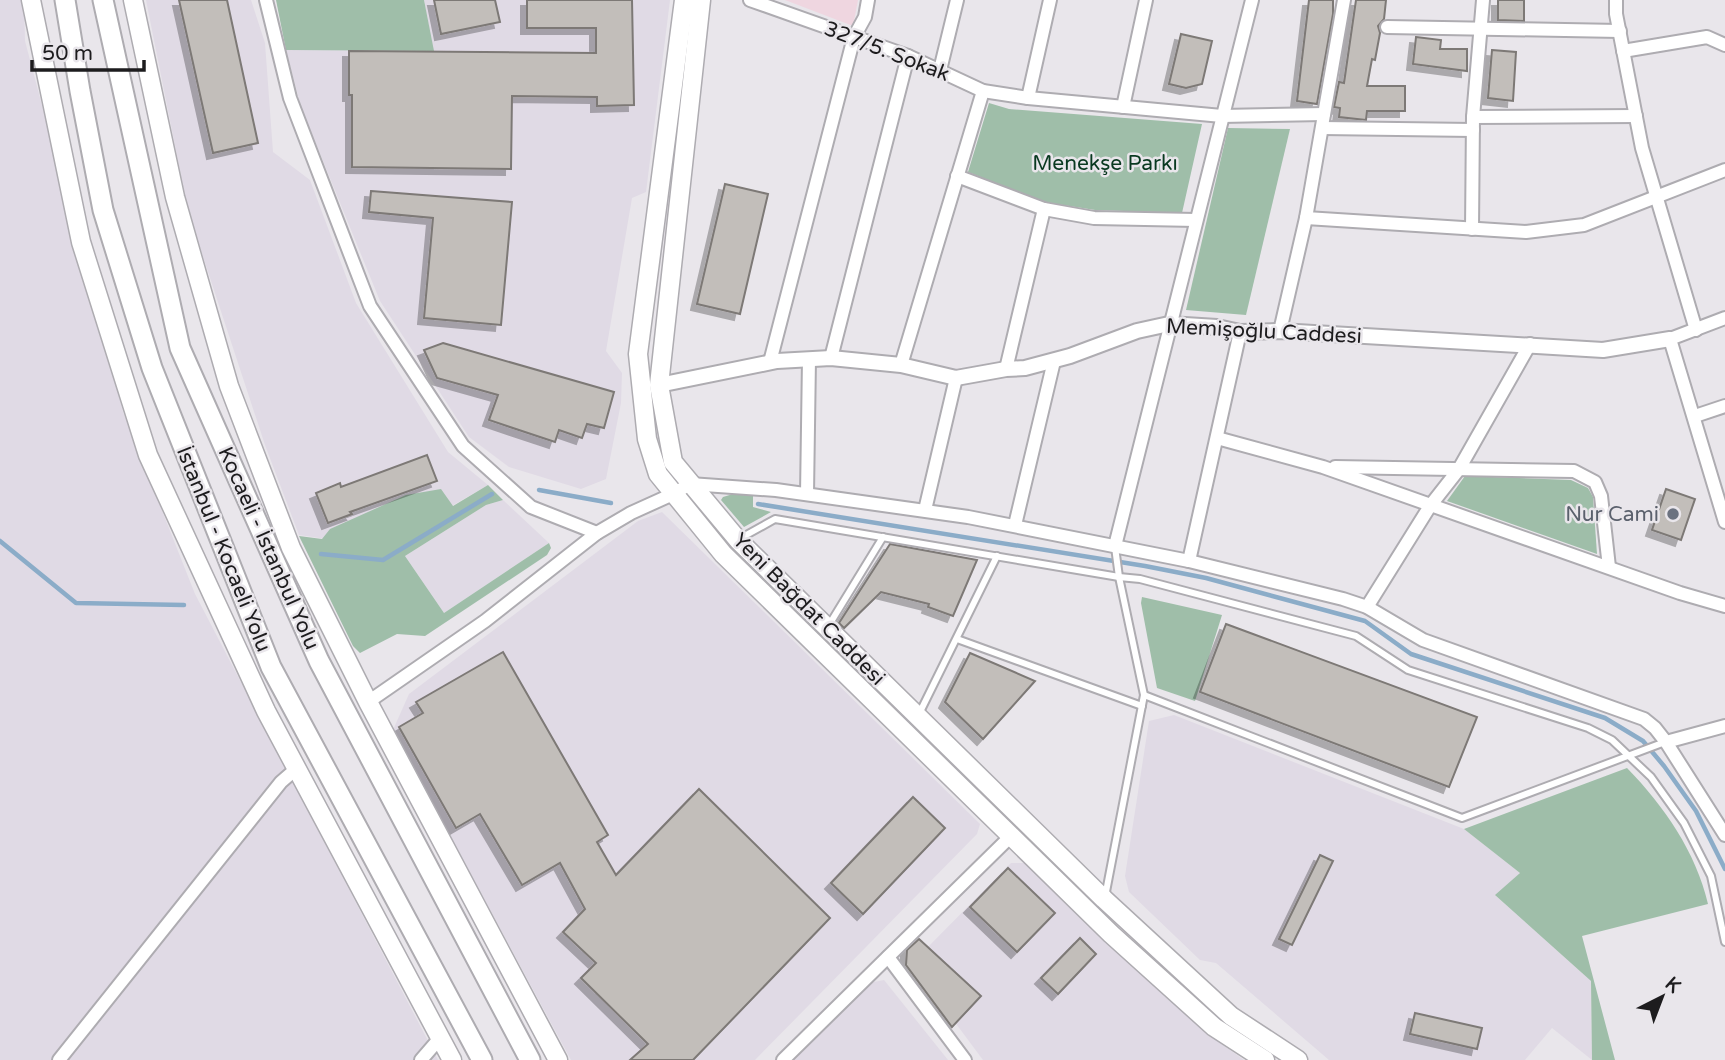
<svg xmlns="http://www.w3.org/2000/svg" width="1725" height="1060" viewBox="0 0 1725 1060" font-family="'Varela Round',sans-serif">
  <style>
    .commercial { fill: #efd6e0 }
    .built { fill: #e0dae5 }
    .green { fill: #9fbea9 }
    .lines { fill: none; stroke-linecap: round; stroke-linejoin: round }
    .stream { stroke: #8bacc8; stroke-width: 4.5 }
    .building { fill: #c2beba; stroke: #7d7976; stroke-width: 2; filter: url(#shadow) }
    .service-casing { stroke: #aeacb1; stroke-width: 10 }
    .minor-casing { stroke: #aeacb1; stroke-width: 16 }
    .tertiary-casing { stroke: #aeacb1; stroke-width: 18 }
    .primary-casing { stroke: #aeacb1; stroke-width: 21 }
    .trunk-casing { stroke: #aeacb1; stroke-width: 23 }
    .service { stroke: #fff; stroke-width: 6 }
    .minor { stroke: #fff; stroke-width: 12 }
    .tertiary { stroke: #fff; stroke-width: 14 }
    .primary { stroke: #fff; stroke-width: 18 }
    .trunk { stroke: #fff; stroke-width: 19 }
    .worship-dot { fill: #6b7280; stroke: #e9e6eb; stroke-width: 2.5 }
    .labels { text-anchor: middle; stroke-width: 5; stroke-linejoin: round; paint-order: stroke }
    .street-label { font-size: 21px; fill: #1d1c1e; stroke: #e9e6eb }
    .park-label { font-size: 21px; fill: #093920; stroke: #e9e6eb }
    .worship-label { font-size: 21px; fill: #5b616d; stroke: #e9e6eb; text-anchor: end }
  </style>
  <defs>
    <filter id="shadow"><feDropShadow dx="-6" dy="6" stdDeviation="0" flood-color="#0004"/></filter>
  </defs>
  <rect width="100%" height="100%" fill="#e9e6eb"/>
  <polygon class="commercial" points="785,0 858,0 853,26"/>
  <g class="built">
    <polygon points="0,0 24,0 25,41 123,412 195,594 438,1060 0,1060"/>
    <polygon points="146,0 251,0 265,43 273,152 310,180 356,303 448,452 488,485 381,547 299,535 265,445 188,211"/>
    <polygon points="424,0 670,0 646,192 632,198 606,351 622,373 621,403 606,479 581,489 509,467 469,437 380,301 301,107 286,50 433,51"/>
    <polygon points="503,500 549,543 444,613 405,556 486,505"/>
    <polygon points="662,512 980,824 977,834 755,1060 571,1060 393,730 409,694 638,521"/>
    <polygon points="1174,715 1464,829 1520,873 1496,896 1591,981 1592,1060 1552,1028 1525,1060 1329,1060 1216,963 1200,960 1129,892 1125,876 1149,721"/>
    <polygon points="1011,863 1025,863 1209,1035 1244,1060 983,1060 922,978 924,951"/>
    <polygon points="884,980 948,1060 791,1060 869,983"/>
  </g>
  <g class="green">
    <polygon points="276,0 424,0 434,51 286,50"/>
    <polygon points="989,103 1009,109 1202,124 1182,213 1095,210 1044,202 968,172"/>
    <polygon points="1228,128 1290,129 1246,315 1186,310"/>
    <polygon points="1465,476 1571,480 1588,488 1593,497 1597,554 1447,501"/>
    <polygon points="488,485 503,500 486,505 405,556 444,613 549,543 551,548 547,555 425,636 397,634 360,653 353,646 299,536 322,539 330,529 406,495 441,489 453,506"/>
    <polygon points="733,494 753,494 753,507 771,512 744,527 721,500 723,497"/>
    <polygon points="1142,597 1222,615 1195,701 1157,688 1141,603"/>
    <path d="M1627 768C1664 806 1696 852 1708 904L1582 936 1615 1060H1592L1591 981 1495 895 1520 873 1464 829Z"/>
  </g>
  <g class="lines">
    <g class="stream">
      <polyline points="539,490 611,503"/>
      <polyline points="758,504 1145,566 1206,578 1365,621 1411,654 1605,718 1643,741 1664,766 1696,811 1725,869"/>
      <polyline points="0,541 76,603 184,605"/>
      <polyline points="321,554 383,560 492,494"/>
    </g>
  </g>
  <g class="building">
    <polygon points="179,0 227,0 258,143 213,153"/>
    <polygon points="434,0 495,0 500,22 441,34"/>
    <polygon points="527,0 632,0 634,105 597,106 597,97 512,96 511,169 352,167 352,95 349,95 349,51 596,53 596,28 527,28"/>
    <polygon points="1309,0 1333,0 1333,14 1317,104 1297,101"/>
    <polygon points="1356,0 1386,0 1384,19 1378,26 1380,33 1375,60 1372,59 1367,86 1405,86 1405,111 1367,111 1366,120 1339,117 1340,108 1334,107 1339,82 1344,83"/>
    <polygon points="1498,0 1524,0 1524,21 1498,20"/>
    <polygon points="1181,34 1212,41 1202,84 1186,88 1169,84"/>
    <polygon points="1416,37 1441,40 1440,49 1467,49 1467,71 1413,64"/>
    <polygon points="1492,50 1516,52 1513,101 1488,98"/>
    <polygon points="725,184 768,194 740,314 697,304"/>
    <polygon points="371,191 512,202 501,325 424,318 433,218 369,212"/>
    <polygon points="443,343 614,392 604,428 587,424 582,438 559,430 555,442 489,420 498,395 437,378 424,350"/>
    <polygon points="427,455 437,481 350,512 352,514 328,523 316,493 340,483 341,487"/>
    <polygon points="1666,489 1695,499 1681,540 1652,530"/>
    <polygon points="890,544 977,560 953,616 928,607 929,604 881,592 844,628 839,623"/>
    <polygon points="1226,624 1477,717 1449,787 1200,692"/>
    <polygon points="503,652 608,835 597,842 616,875 699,789 830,918 693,1060 630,1060 648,1044 581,978 596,963 563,932 585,909 560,863 522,885 480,814 456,828 399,727 423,713 416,702"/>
    <polygon points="970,653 1035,681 983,739 945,702"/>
    <polygon points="913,797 945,828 863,914 831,883"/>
    <polygon points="1320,855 1333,861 1292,945 1279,939"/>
    <polygon points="1008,868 1055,913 1017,952 970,907"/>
    <polygon points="1080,938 1096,954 1058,994 1041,978"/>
    <polygon points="919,939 981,996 952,1027 906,965 907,950"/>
    <polygon points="1415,1013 1482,1028 1477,1049 1410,1034"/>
  </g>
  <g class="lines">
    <defs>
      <g id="service">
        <polyline points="739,539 775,519 1119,577 1140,579 1356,636 1408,670 1588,728 1612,740 1651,777 1684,823 1711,876 1725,942"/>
        <polyline points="829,625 883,537"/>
        <polyline points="957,639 1142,706"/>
        <polyline points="1144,695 1462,818 1665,742"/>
        <polyline points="919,714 997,556"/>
        <polyline points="1105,897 1144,695 1119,577 1115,547"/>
      </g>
      <g id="minor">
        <polyline points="266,0 290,98 370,306 463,446 531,507 597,533"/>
        <polyline points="750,0 908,56 983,91 1028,98 1222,116 1324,114"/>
        <polyline points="1616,0 1616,14 1642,148 1696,330"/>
        <polyline points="1387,27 1620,31"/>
        <polyline points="1623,51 1707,37 1725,45"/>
        <polyline points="940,70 957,0"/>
        <polyline points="1028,98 1050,0"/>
        <polyline points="1123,107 1146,0"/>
        <polyline points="1473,117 1483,0"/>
        <polyline points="1322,128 1473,130"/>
        <polyline points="957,176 1044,209 1094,218 1196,220"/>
        <polyline points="1306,218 1526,232 1584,225 1725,170"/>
        <polyline points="1472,229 1473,117 1636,116"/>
        <polyline points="1725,318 1670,339 1725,522"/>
        <polyline points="1280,331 1306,218 1344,0"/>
        <polyline points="831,358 908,56"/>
        <polyline points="770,362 854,37 865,17 868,0"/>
        <polyline points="901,365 983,91"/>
        <polyline points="1006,369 1044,209"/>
        <polyline points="1695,416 1725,406"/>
        <polyline points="1217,438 1323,467 1680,593 1725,606"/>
        <polyline points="1335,467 1574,471 1595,482 1601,496 1609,567"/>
        <polyline points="807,494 809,359"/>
        <polyline points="925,510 956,378"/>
        <polyline points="1015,525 1054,361"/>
        <polyline points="1115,546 1252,0"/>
        <polyline points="1189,561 1240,332"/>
        <polyline points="1367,607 1430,506 1459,469 1530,344"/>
        <polyline points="368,702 485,621 597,533 631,513 673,494 690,484 776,490 968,517 1189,561 1343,599 1367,607 1423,640 1644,719 1655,728 1666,742 1725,726"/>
        <polyline points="1666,742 1725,835"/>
        <polyline points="888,957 965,1060"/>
        <polyline points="59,1060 281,782 296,769"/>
        <polyline points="421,1060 440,1038"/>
        <polyline points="783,1060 1012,835"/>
      </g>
      <polyline id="tertiary" points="659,385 777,361 831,358 901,365 956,378 1006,369 1025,368 1070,356 1137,331 1169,324 1217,327 1240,332 1280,331 1603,350 1670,339"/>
      <g id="primary">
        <polyline points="31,0 81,242 148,455 266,711 452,1060"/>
        <polyline points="133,0 175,197 229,386 291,548 368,702 558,1060"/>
        <polyline points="684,0 638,354 647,439 658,474 723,554 1111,934 1214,1027 1265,1060"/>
        <polyline points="701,0 659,385 673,462 738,540 1104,899 1231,1016 1298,1060"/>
      </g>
      <g id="trunk">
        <polyline points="65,0 80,91 103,210 152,368 271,667 482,1060"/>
        <polyline points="103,0 180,348 319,661 530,1060"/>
      </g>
    </defs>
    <use href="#service" class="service-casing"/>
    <use href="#minor" class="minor-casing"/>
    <use href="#tertiary" class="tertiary-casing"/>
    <use href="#primary" class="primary-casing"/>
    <use href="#trunk" class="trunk-casing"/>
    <use href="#service" class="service"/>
    <use href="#minor" class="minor"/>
    <use href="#tertiary" class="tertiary"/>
    <use href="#primary" class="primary"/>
    <use href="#trunk" class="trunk"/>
  </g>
  <circle class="worship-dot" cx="1673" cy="514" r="7"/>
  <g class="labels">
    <g class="street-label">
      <text transform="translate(887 51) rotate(21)" y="7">327/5. Sokak</text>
      <text transform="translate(1264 331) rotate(3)" y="7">Memişoğlu Caddesi</text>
      <text transform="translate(269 548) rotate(66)" y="7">Kocaeli - İstanbul Yolu</text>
      <text transform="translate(224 549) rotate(68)" y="7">İstanbul - Kocaeli Yolu</text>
      <text transform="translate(809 609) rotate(45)" y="7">Yeni Bağdat Caddesi</text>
    </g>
    <g class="park-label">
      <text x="1105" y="170">Menekşe Parkı</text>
    </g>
    <g class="worship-label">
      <text x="1659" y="521">Nur Cami</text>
    </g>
  </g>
  <g transform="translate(1662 997) rotate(42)" stroke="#e9e6eb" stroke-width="5" paint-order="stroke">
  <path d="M0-5L12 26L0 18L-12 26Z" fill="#1d1c1e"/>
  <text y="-10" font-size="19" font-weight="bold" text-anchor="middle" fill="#1d1c1e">K</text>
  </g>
  <path d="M32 60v10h112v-10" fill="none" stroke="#1d1c1e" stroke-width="3.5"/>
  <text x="42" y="60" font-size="21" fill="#1d1c1e" stroke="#e9e6eb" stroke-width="5" paint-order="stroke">50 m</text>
</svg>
